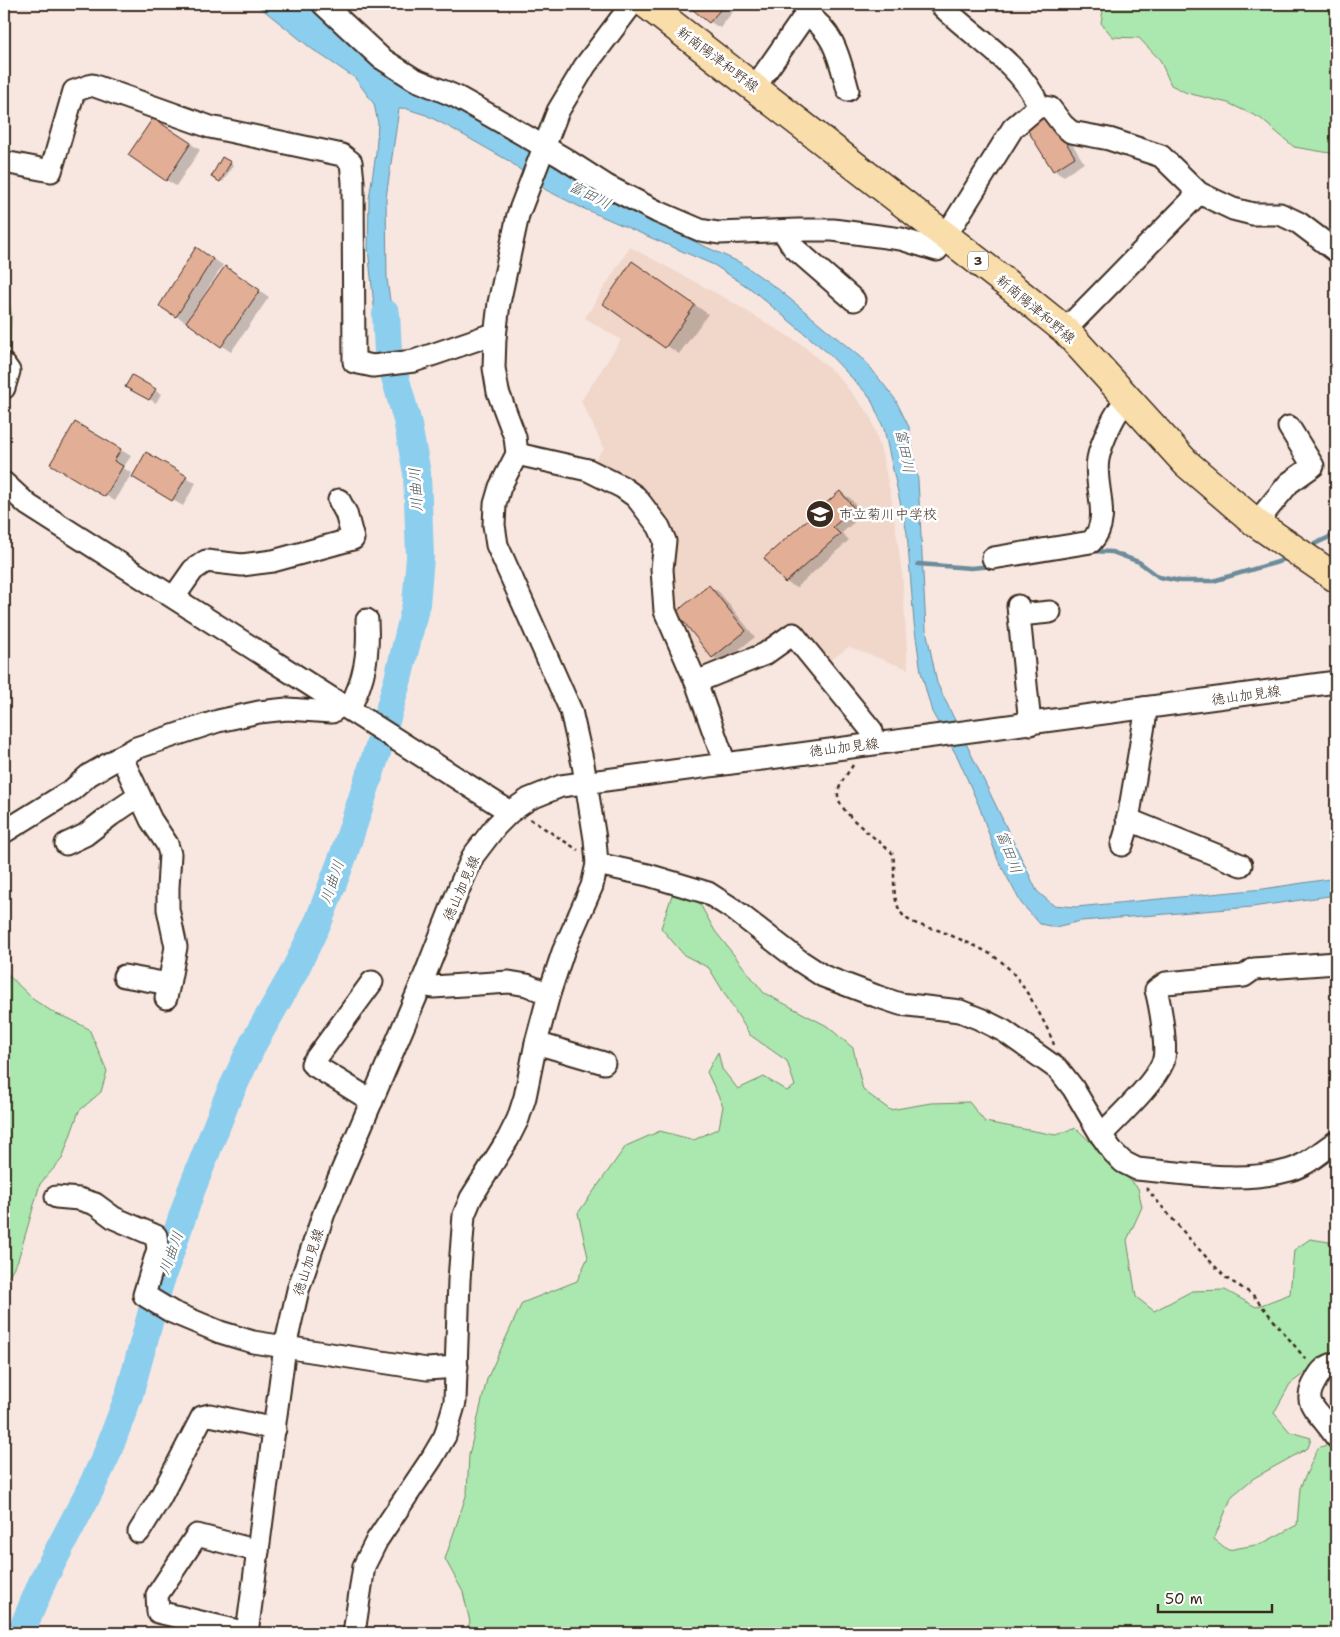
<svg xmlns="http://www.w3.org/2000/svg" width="1340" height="1637" viewBox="0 0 1340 1637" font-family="'Shantell Sans','Klee One',sans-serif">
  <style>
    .built { fill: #f1d6ca }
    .green { fill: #aae8af; stroke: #728966 }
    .water { fill: #8cceee; stroke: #6c8c9b }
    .shadow { fill: #0003 }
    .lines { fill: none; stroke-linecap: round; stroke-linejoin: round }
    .stream { stroke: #6c8c9b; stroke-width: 4.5 }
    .river { stroke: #8cceee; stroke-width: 28 }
    .building { fill: #e3ae96; stroke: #3b2a1e }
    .minor-casing { stroke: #3b2a1e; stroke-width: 25 }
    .major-casing { stroke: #3b2a1e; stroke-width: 31 }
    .path { stroke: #3b2a1e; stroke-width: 2.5; stroke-dasharray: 4 4; stroke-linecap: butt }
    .minor { stroke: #fff; stroke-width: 21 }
    .major { stroke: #f9deab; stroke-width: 28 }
    .labels { text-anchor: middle; stroke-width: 5; stroke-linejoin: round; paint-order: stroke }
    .shield { fill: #fff; stroke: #766a62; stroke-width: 1 }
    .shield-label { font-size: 12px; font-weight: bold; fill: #3b2a1e }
    .street-label { font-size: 14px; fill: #3b2a1e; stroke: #fff }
    .poi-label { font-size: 14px; fill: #3b2a1e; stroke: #fff; text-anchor: start }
    .water-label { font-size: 15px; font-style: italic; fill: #535b5c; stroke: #fff }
  </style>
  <rect width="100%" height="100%" fill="#f7e7e0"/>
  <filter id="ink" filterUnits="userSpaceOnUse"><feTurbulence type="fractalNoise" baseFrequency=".02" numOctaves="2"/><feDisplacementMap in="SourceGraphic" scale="10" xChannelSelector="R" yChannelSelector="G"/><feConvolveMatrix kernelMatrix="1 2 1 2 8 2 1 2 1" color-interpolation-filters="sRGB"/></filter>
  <g filter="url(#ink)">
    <polygon class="built" points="630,247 725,298 801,344 836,374 870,415 882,454 891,496 902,572 908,669 849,647 824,665 794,628 699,676 670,609 670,531 599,469 594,461 604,448 581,401 621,340 585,318"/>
    <g class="green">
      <polygon points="1104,4 1336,4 1336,154 1294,147 1260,118 1228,103 1187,93 1171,85 1160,60 1139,38 1113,37 1101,23"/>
      <polygon points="4,277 11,313 10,353 4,362"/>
      <polygon points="673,892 696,897 715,931 764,993 827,1026 853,1048 863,1090 890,1110 931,1103 969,1102 985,1122 1056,1135 1076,1128 1138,1188 1142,1207 1127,1240 1136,1297 1154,1311 1192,1291 1225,1290 1256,1307 1290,1294 1294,1250 1310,1239 1336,1243 1336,1354 1318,1363 1290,1384 1274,1413 1290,1432 1311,1438 1308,1448 1254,1478 1232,1496 1214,1539 1228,1550 1261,1544 1297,1525 1300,1488 1318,1448 1329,1444 1336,1462 1330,1495 1331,1529 1336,1586 1336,1633 465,1633 470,1622 463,1592 445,1559 467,1493 469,1455 487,1379 522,1303 577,1281 588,1257 578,1213 626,1146 660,1131 694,1140 719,1128 723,1106 707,1072 718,1052 722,1069 738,1089 764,1077 787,1091 795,1086 787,1061 750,1035 709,968 684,955 661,928"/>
      <polygon points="4,971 34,1000 56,1014 70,1019 89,1029 107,1071 101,1092 79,1111 62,1159 40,1184 18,1260 4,1284"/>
    </g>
    <polygon class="water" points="256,4 311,4 384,72 462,112 607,198 678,234 741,263 778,289 866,362 895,399 909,427 918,480 926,629 937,683 1037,891 1053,905 1076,907 1263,889 1336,878 1336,895 1252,907 1081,921 1055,927 1040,924 1021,903 998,860 979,806 958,758 932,712 921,672 914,623 907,533 884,429 870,397 828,353 751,289 714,265 580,207 546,190 509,161 451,128 426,115 404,108 399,109 386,198 387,279 397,351 383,352 374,306 368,248 369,199 376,153 378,123 374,104 355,78 312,49"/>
    <g class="shadow">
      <polygon points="689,4 739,4 720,28 710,22"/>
      <polygon points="1057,119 1084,163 1064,176 1054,170"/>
      <polygon points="163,125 200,150 176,186 166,180"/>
      <polygon points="222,158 233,165 223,182 212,176"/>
      <polygon points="206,255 223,265 200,301 202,302 235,274 269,297 231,352 160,305"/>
      <polygon points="646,271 708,314 679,354 605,304"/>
      <polygon points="132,377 161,394 156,403 127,386"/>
      <polygon points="76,423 131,456 123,468 132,473 115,501 52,463"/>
      <polygon points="147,453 196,483 183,506 133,477"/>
      <polygon points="840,492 850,498 863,514 842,533 849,540 796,588 786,582 765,558"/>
      <polygon points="709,586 719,592 755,637 723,662 713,657"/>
    </g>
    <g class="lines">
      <g class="stream">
        <polyline points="1308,547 1336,534"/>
        <polyline points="1091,551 1112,552 1139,562 1159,577 1180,581 1213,581 1278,562 1288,557"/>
        <polyline points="918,564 971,568 992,566"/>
      </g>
      <polyline class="river" points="21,1633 44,1578 90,1490 106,1456 129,1395 159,1286 191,1191 226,1102 254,1042 293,974 319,920 344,854 378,749 398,679 416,604 420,557 417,473 407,420 388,352 386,314"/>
    </g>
    <g class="building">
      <polygon points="687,4 725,4 709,23 687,5"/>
      <polygon points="1047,112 1075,157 1053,171 1025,126"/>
      <polygon points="153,118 191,143 166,181 128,155"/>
      <polygon points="222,157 231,162 220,182 211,177"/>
      <polygon points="196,247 213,259 176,317 159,306"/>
      <polygon points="632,261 695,305 665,348 603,304"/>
      <polygon points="225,266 260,290 221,347 186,322"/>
      <polygon points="132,375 156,389 149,400 125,387"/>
      <polygon points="75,422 121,449 114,461 123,466 105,497 50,464"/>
      <polygon points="146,452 187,476 172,501 132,477"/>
      <polygon points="840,491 854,508 833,527 840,534 785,583 764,558"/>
      <polygon points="709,585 746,631 712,658 676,612"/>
    </g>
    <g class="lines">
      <defs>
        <g id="minor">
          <polyline points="323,4 381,58 414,79 457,97 491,116 562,157 607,186 658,212 700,230 719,233 798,230 833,230 901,239 937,250 1013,128 1039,106"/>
          <path d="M940 4C973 38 1019 61 1039 106"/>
          <path d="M805 13C835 32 839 58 848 90"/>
          <polyline points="755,87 813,4"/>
          <polyline points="1039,106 1050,108 1063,125 1071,132 1109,139 1161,156 1199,193 1233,209 1253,214 1280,214 1299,223 1336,251"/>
          <polyline points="4,162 51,171 74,91 92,85 210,127 342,155 351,162 353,182 354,362 373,366 414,361 487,336 495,337"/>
          <polyline points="783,231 793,247 854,300"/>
          <polyline points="1065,330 1199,193"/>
          <polyline points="4,364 9,371 4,388"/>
          <polyline points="517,454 588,470 622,487 636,497 659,527 665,541 662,569 665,611 696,682 722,755 723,763"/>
          <polyline points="4,483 28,505 510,812"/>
          <polyline points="1256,523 1289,483 1313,466 1289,427"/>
          <path d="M993 558 1091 542C1113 519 1093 486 1098 459 1101 443 1115 411 1127 400"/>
          <polyline points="174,597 193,570 206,561 242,565 273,561 353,539 346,513 339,500"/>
          <polyline points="1018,606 1030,724"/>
          <polyline points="1019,615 1050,612"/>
          <polyline points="696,682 765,654 793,634 872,731 873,743"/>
          <path d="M349 709C365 679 369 654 367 620"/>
          <polyline points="121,756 151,820 167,844 170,854 168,888 168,909 176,947 169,984"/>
          <polyline points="1127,819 1241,865"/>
          <polyline points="4,832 72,790 89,775 136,748 218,721 259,712 287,709 332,712 342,704"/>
          <polyline points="66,844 85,835 111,815 139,796"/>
          <polyline points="1122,845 1126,832 1145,719 1144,708"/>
          <path d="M597 864 648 875 708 893 733 909 800 961 823 976 876 996 900 1004 960 1011 980 1019 1004 1031 1059 1070 1073 1088 1101 1135 1113 1152 1123 1162 1137 1169C1185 1173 1243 1184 1290 1170 1308 1165 1321 1151 1336 1142"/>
          <polyline points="124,976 169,984 166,998"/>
          <polyline points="421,985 433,987 509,982 527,985 549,994"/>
          <polyline points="536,1043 604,1063"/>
          <polyline points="372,1101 312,1064 372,982"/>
          <path d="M1101 1135C1118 1117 1154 1084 1163 1062 1168 1050 1160 1004 1156 990L1166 983 1244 976 1254 969 1336 963"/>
          <polyline points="56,1197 79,1199 95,1204 114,1218 156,1236 158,1249 144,1295 172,1312 220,1332 253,1342 427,1369 457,1367"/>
          <path d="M1336 1437C1332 1431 1328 1426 1324 1421 1311 1405 1304 1400 1316 1380 1321 1370 1326 1366 1336 1363"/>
          <polyline points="139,1532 160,1498 202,1417 210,1415 275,1429"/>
          <polyline points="247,1633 285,1347 298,1290 324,1213 421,985 460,886 473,856 496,826 510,812 529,799 561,786 1336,682"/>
          <polyline points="247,1633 158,1612 157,1595 197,1535 258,1551"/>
          <polyline points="354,1633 364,1566 377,1540 432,1458 445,1436 455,1402 459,1280 464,1215 471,1198 508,1139 518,1119 525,1097 536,1043 549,994 563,952 592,886 597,864 595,839 583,764 571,711 497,545 494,525 495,504 500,487 517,454 515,437 498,392 494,368 495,337 499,303 518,215 558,111 585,66 632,4"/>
        </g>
        <polyline id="major" points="646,4 1023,296 1065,330 1186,463 1256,523 1336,578"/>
      </defs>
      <use href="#minor" class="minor-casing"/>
      <use href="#major" class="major-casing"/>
      <g class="path">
        <path d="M853 765C848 773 839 784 838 793 836 813 880 840 893 854 896 872 890 898 902 914 910 925 930 927 943 932 963 941 987 949 1004 964 1021 978 1047 1024 1054 1045"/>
        <polyline points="530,819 578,850"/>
        <polyline points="1146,1188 1194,1244 1226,1278 1252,1294 1308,1362"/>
        <polyline points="1336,1485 1336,1505"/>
      </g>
      <use href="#minor" class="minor"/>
      <use href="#major" class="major"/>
    </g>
  </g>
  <defs>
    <symbol id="school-disc" viewBox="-11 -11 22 22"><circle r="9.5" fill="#3b2a1e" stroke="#fff"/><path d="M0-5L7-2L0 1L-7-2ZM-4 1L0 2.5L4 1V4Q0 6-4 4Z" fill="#fff"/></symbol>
  </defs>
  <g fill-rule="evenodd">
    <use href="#school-disc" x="804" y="498" width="32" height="32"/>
  </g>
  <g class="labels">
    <rect class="shield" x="968" y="251.5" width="20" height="19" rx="4"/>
    <g class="shield-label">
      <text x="978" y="265">3</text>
    </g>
    <g class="street-label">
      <text transform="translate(718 59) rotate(37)" y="5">新南陽津和野線</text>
      <text transform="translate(1036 309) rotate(40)" y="5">新南陽津和野線</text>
      <text transform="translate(1246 695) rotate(-8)" y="5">徳山加見線</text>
      <text transform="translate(844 747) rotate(-7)" y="5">徳山加見線</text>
      <text transform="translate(461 888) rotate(-66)" y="5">徳山加見線</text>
      <text transform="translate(308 1262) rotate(-72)" y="5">徳山加見線</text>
    </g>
    <g class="poi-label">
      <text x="839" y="519">市立菊川中学校</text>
    </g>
    <g class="water-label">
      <text transform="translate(590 195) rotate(27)" y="5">富田川</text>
      <text transform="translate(905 451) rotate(79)" y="5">富田川</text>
      <text transform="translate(416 490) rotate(-94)" y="5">川曲川</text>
      <text transform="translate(1009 852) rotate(69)" y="5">富田川</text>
      <text transform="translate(332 882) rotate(-71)" y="5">川曲川</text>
      <text transform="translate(171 1253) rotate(-70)" y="5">川曲川</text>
    </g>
  </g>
  <rect width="1340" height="1637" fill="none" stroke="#fff" stroke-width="20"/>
  <rect x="10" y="10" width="1320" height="1617" fill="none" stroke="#3b2a1e" stroke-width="2" filter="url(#ink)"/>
  <path d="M1158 1604v8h114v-8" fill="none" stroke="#3b2a1e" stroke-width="2.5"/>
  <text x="1165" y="1604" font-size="15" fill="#3b2a1e" stroke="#ffffff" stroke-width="4" paint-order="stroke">50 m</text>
</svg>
